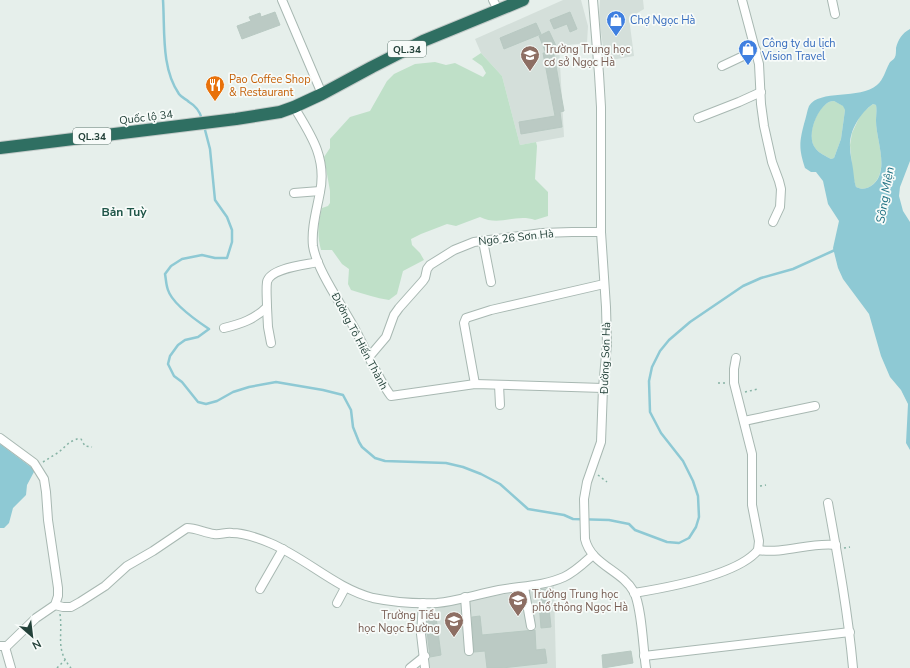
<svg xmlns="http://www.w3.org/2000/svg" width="910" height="668" viewBox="0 0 910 668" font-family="'Nunito Sans',sans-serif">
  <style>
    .built { fill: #d4dfda }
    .green { fill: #bfe0c8 }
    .water { fill: #8ec9d4; fill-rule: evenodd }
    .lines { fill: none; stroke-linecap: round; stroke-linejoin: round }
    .stream { stroke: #8ec9d4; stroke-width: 2.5 }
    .building { fill: #bbcac4; stroke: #b8c9c2 }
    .minor-casing { stroke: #a8b8b2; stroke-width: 10 }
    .highway-casing { stroke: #c2cac8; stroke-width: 14 }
    .path { stroke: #86b3a5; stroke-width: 1.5; stroke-dasharray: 2 3; stroke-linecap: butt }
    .minor { stroke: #fff; stroke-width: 8 }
    .highway { stroke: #2f6f62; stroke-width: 12 }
    .labels { text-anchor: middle; stroke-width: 3.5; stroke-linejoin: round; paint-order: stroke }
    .shield { fill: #f7fbf9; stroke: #637a73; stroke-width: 1 }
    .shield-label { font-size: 10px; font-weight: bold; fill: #24423a }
    .shop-label { font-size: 11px; fill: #366cbe; stroke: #f7fbf9; text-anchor: start }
    .education-label { font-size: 11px; fill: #785e54; stroke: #f7fbf9; text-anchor: start }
    .food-label { font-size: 11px; fill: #c56008; stroke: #f7fbf9; text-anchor: start }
    .street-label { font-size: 11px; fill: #24423a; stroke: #f7fbf9 }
    .water-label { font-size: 12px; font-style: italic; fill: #1c6f80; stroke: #f7fbf9 }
    .neighbourhood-label { font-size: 12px; font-weight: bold; fill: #1f5548; stroke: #f7fbf9 }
  </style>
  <rect width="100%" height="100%" fill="#e6efeb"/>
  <g class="built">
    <polygon points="563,0 581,0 588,26 587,43 559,46 564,137 520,145 502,76 481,53 475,39"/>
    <polygon points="600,0 643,0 644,9 629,18 634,56 605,61 599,18"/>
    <polygon points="554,586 556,668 428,668 423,610 480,598"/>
  </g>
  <g class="green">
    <path d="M481 53 502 76 520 145 536 142 537 146 535 179 548 192V216L535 220C516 213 500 227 480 217L456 226 447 224 421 234 411 239 412 245 420 253 424 260 403 271 397 294 389 300C376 298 364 294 351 290L348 284 349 269 342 264 332 250H321C317 236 318 222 322 208L328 206 330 203V191L324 157 330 148V139L350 117 370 111 387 81 394 74 415 64 435 62 446 65 455 63 483 77 486 73 482 66 472 59Z"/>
    <path d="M834 101 844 106 845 110 841 139 834 158 831 159C826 156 820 154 816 149 806 138 815 112 826 104 828 102 831 101 834 101Z"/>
    <path d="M873 104 876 105C877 111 876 115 876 121 876 140 891 172 871 186 866 189 862 190 856 187L853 177 850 145 852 133 859 118 863 112Z"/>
  </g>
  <g class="water">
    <path d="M910 29V161L900 187 899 196 903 211 910 222V450L906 443 908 404 901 390 890 377 881 356 869 314 843 279 838 268 833 248 839 221 828 204 823 181 816 172H811L805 168C799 149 799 143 804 124 806 118 807 111 809 106 819 89 860 100 877 85 884 79 885 71 889 64 890 61 894 60 895 57 896 55 896 51 896 48 898 40 902 33 910 29ZM834 101 843 106 845 110 841 139 834 158 831 159C826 156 820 154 816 149 806 138 815 113 826 104 828 102 831 101 834 101ZM873 104 876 105C877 111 876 115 876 121 876 140 891 173 871 186 866 189 862 190 856 187 854 181 854 176 853 169 852 162 850 154 850 147 849 131 860 113 873 104Z"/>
    <polygon points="0,444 35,470 27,485 26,495 13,508 9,523 4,528 0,528"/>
  </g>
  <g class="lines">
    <g class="stream">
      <path d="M163 0C165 31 161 68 179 94 182 98 186 99 189 102 196 106 200 112 202 119"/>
      <path d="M204 126 210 149 215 200 227 217 232 230V242L227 258H215L202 255 182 259 171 266 165 274C166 279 166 285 168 290 172 303 197 321 209 329L198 337 185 340 178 345 170 356 168 364 174 376 182 382 198 402 206 404 217 401 233 392 249 387 276 382 323 390 343 395 351 410 353 427 359 442 362 447 375 458 385 461 446 463 463 467 481 474 500 484 528 509 564 515 573 519 609 520 629 524 635 530 667 542 679 543 689 538 696 527 699 517 698 496 693 481 683 461 661 433 650 412 649 381 652 367 660 351 669 340 690 322 743 286 761 278 793 269 835 250"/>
    </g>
  </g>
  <g class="building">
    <polygon points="275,12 280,25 242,39 237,26 251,21 249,17 260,13 261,17"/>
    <polygon points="570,12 577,29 570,32 567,24 554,29 550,20"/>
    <polygon points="536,23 541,34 504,49 500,38"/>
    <polygon points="549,31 557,48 553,49 564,111 560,112 562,127 521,134 519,122 555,116 543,53 546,53 539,36"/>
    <polygon points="547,589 551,627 541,628 538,590"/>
    <polygon points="480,616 482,635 535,630 536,650 545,649 547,663 502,668 487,668 485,651 474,652 472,617"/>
    <polygon points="436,617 441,655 430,657 427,631 428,618"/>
    <polygon points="631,651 633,663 603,668 602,655"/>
  </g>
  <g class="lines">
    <defs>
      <g id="minor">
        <polyline points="282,0 322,94"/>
        <polyline points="493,0 498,10"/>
        <path d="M593 0 599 74 601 107V232L606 307 607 344 603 388 601 442 587 482 584 499 585 539C591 565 622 570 634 592 642 608 643 649 646 668"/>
        <polyline points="742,0 759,64 761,104 764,126 772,162 779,181 781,189 780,207 773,222"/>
        <polyline points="832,0 835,14"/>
        <polyline points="722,66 756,50"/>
        <path d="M294 107C311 135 327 158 320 192 317 209 311 228 313 246 317 272 347 312 359 337 369 356 378 379 391 396L475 384 603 388"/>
        <polyline points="698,118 739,102 761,92"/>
        <polyline points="294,193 320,191"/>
        <polyline points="483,241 491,282"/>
        <polyline points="267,307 268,327 271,343"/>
        <path d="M224 328C241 324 255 319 267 307 267 299 266 290 267 282 270 268 305 265 318 262"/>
        <polyline points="369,357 386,337 394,315 399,308 423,281 425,278 427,269 430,265 454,250 474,242 542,233 572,232 601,232"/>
        <polyline points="475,384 464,323 466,318 491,310 604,284"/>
        <polyline points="499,385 500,405"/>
        <polyline points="744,421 815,406"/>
        <polyline points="0,438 34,463 44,479 46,492 48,520 58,588 58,596 55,605 36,618 7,646 0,646"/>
        <path d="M828 503C838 558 848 612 853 668"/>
        <path d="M758 550C786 554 809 542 836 545"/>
        <polyline points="524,587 531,626"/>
        <polyline points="260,589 283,549"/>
        <path d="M634 593C665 588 738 575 758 550L759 541 752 505V454L734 383V369L736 358"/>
        <polyline points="465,597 469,651"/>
        <polyline points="337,603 345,588"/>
        <polyline points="423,603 421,634 425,668"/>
        <path d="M55 605 63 607H71L80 602 105 586 127 566 153 551 187 528C196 528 205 533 214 534 220 535 226 532 232 533 244 533 258 538 270 543 306 558 335 588 373 598 393 602 416 604 437 603 457 601 478 594 499 590 520 586 544 586 564 577 575 572 584 563 593 555"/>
        <polyline points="5,647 11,668"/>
        <polyline points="644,656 850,632"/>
        <polyline points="410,668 425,656"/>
      </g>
      <polyline id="highway" points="0,148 236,119 280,112 294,107 322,94 372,67 423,41 523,0"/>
    </defs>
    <use href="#minor" class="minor-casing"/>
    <use href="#highway" class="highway-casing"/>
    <g class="path">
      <polyline points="718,383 726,383"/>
      <polyline points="745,392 758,389"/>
      <polyline points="43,462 59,452 70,442 77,439 81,439 85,446 92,447"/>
      <polyline points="598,475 607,482"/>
      <polyline points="760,486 766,485"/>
      <polyline points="844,548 850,547"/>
      <path d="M60 614C63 637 55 649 71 668"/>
      <polyline points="57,668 65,660"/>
    </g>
    <use href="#minor" class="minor"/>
    <use href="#highway" class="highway"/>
  </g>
  <defs>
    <symbol id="shop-pin" viewBox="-11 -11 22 30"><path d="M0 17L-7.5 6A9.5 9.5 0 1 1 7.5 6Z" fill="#3f7fe0" stroke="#f7fbf9"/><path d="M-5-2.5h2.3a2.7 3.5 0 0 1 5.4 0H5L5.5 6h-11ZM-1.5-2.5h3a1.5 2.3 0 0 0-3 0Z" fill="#fff"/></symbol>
    <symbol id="school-pin" viewBox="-11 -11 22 30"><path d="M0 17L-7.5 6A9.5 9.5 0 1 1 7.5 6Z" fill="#8d6e63" stroke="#f7fbf9"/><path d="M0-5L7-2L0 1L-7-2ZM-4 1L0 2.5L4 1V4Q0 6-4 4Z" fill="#fff"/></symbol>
    <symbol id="restaurant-pin" viewBox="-11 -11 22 30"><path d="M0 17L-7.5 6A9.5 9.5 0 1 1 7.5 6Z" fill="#e8710a" stroke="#f7fbf9"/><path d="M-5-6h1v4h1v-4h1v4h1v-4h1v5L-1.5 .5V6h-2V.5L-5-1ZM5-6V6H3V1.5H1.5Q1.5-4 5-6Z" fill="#fff"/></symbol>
  </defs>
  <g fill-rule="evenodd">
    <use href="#shop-pin" x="605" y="9" width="22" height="30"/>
    <use href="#shop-pin" x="737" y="38" width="22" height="30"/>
    <use href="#school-pin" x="519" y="44" width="22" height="30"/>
    <use href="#restaurant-pin" x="204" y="74" width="22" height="30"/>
    <use href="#school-pin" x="507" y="589" width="22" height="30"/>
    <use href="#school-pin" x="443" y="610" width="22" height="30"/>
  </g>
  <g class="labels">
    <g class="shield">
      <rect x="388" y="41" width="38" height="16" rx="3"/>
      <rect x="73" y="128" width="38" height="16" rx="3"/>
    </g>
    <g class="shield-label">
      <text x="407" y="53">QL.34</text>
      <text x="92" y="140">QL.34</text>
    </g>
    <g class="shop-label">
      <text x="630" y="24">Chợ Ngọc Hà</text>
      <text x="762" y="47">Công ty du lịch<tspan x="762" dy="13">Vision Travel</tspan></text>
    </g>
    <g class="education-label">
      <text x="544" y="53">Trường Trung học<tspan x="544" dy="13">cơ sở Ngọc Hà</tspan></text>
      <text x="532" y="598">Trường Trung học<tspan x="532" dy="13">phổ thông Ngọc Hà</tspan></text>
      <text x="440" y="619" text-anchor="end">Trường Tiểu<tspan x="440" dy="13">học Ngọc Đường</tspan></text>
    </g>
    <g class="food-label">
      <text x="229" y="83">Pao Coffee Shop<tspan x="229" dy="13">&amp; Restaurant</tspan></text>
    </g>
    <g class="street-label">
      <text transform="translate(146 117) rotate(-7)" y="4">Quốc lộ 34</text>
      <text transform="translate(516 237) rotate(-6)" y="4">Ngõ 26 Sơn Hà</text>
      <text transform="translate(360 341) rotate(62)" y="4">Đường Tô Hiến Thành</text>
      <text transform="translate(605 358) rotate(-88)" y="4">Đường Sơn Hà</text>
    </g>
    <g class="water-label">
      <text transform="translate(885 195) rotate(-80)" y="4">Sông Miện</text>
    </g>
    <g class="neighbourhood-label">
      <text x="124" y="216">Bản Tuỳ</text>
    </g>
  </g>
  <g transform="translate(32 636) rotate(152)" stroke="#f7fbf9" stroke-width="3" paint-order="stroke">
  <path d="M0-3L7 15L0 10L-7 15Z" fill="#24423a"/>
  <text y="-6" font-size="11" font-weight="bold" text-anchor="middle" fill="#24423a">N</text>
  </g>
</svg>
